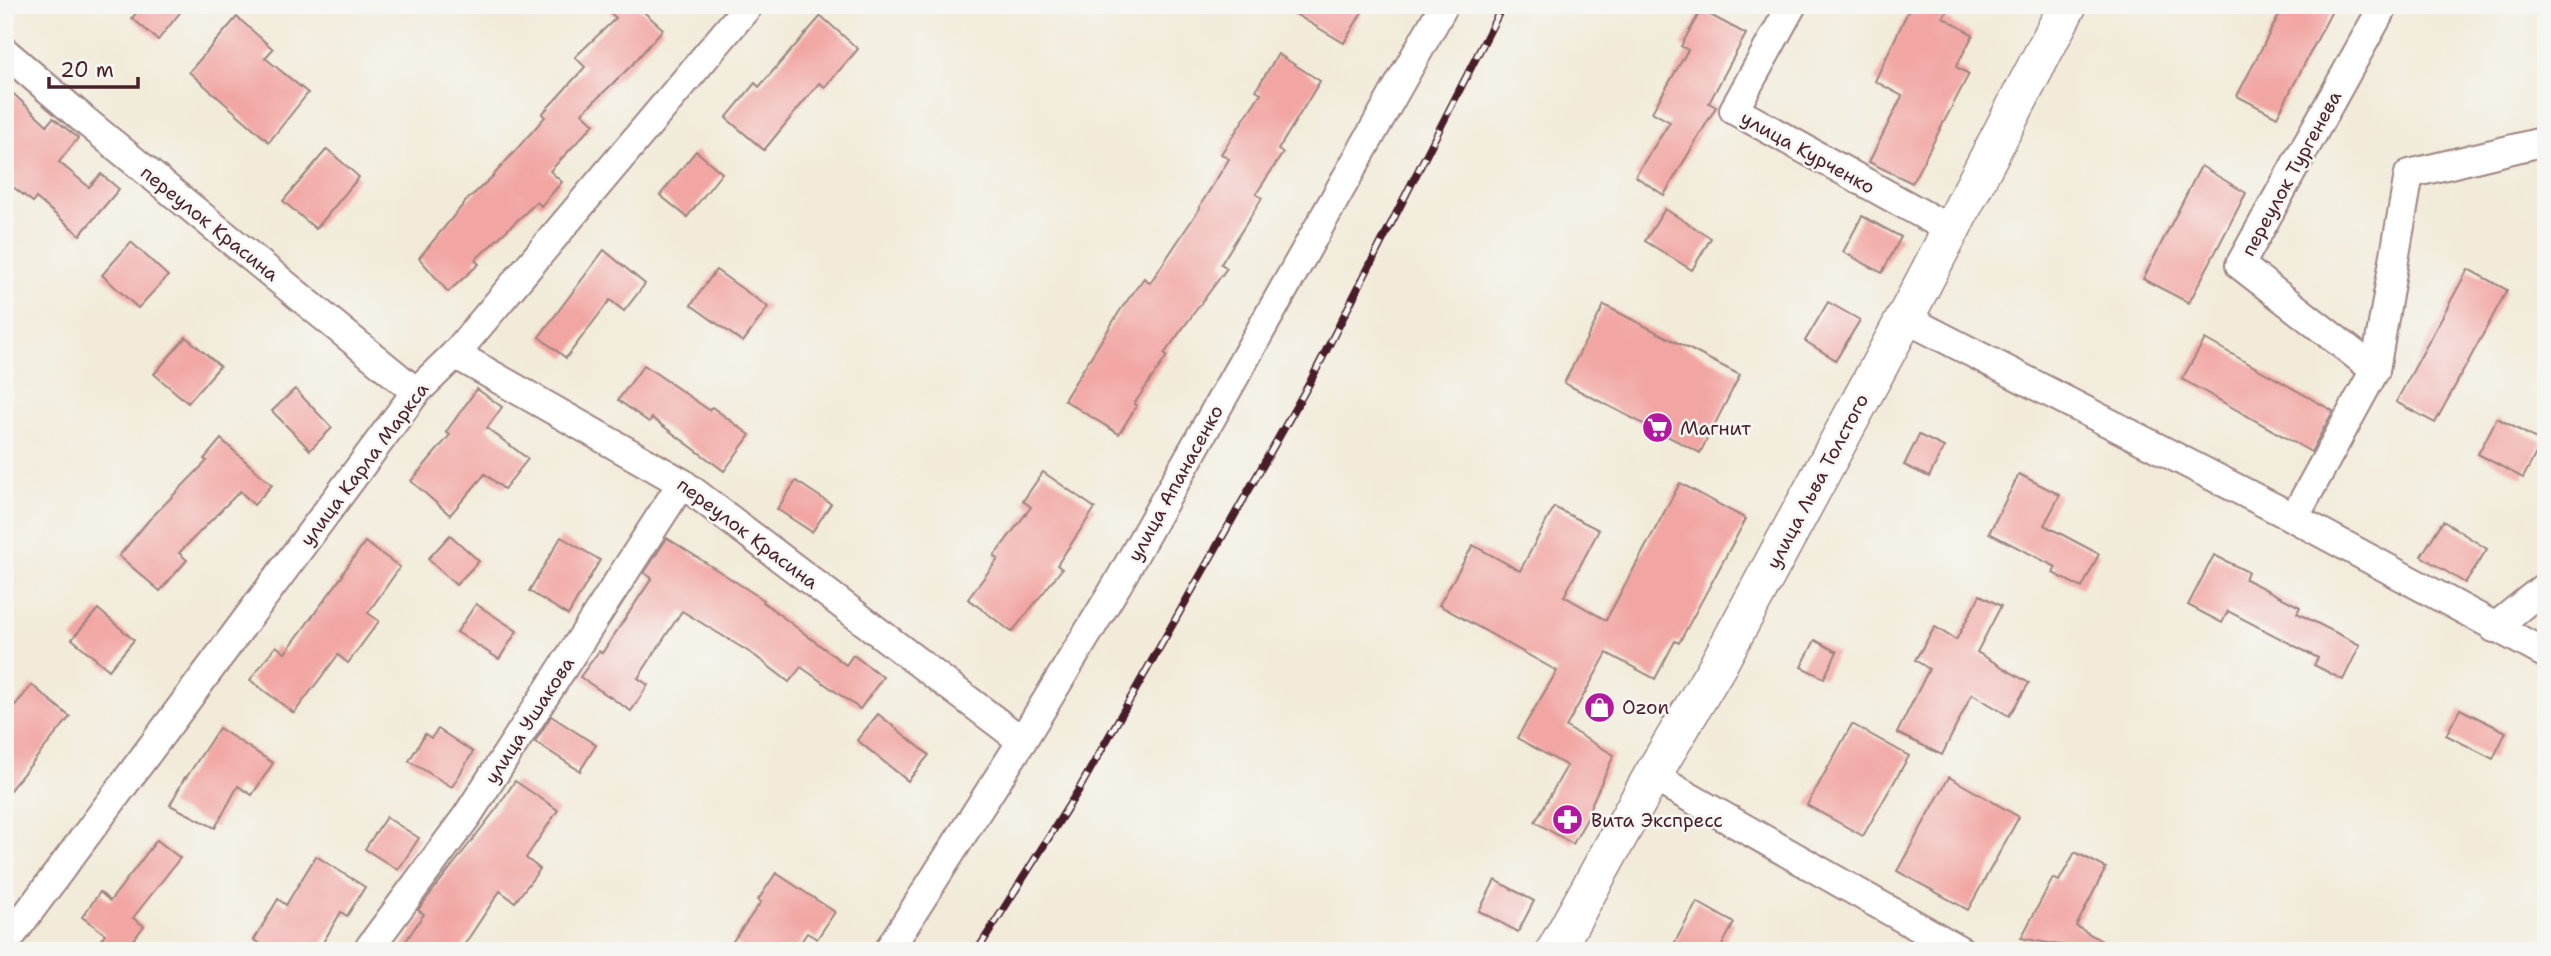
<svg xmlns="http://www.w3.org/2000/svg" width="2551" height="956" viewBox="0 0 2551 956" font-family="'Shantell Sans',sans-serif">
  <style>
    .building { fill: #f2a6a3 }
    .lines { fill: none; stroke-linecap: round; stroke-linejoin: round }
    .minor-casing { stroke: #9e8582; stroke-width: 32 }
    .major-casing { stroke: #9e8582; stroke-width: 40 }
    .minor { stroke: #fff; stroke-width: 28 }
    .major { stroke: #fff; stroke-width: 37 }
    .rail-casing { stroke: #4a1f2b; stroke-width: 8 }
    .rail { stroke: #f6f6f2; stroke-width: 5; stroke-dasharray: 16; stroke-linecap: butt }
    .labels { text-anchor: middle; stroke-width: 5; stroke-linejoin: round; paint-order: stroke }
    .street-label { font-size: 19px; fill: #4a1f2b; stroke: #f6f6f2 }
    .poi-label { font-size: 19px; fill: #4a1f2b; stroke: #f6f6f2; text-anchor: start }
  </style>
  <rect width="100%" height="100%" fill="#f6f6f2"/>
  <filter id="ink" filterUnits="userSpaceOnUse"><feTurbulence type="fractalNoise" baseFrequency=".0143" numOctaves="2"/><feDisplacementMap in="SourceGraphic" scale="14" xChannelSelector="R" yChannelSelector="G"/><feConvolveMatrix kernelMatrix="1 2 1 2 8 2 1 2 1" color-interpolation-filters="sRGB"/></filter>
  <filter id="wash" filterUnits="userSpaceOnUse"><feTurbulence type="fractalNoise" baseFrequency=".00686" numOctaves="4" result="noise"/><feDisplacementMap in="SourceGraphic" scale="28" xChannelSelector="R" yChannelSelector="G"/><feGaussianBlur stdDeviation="1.57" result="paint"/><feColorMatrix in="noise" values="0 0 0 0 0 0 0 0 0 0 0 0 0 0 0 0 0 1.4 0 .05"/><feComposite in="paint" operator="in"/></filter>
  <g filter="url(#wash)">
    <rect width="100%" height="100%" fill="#f2ebd9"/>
    <g id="blocks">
      <g class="building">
        <polygon points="143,5 186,5 158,40 132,18"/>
        <polygon points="602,5 636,5 663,29 632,65 582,113 594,124 550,171 562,182 541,206 537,202 475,260 479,264 448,292 419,258 466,201 492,177 545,117 542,114 585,67 575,57 616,18"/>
        <polygon points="1280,5 1366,5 1344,43"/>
        <polygon points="1911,5 1950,5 1943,17 1973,35 1956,67 1969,74 1912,183 1869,162 1902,96 1875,81"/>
        <polygon points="2284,5 2335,5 2277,117 2237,96"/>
        <polygon points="1701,10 1746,34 1709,103 1716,107 1664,195 1635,176 1670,122 1652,112 1688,50 1681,46"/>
        <polygon points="821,16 858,49 825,87 819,83 764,150 726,118 755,83 759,87"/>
        <polygon points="237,17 273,49 265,58 308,93 269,142 189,72"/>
        <polygon points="1278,54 1320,81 1278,150 1283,153 1256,194 1262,198 1221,264 1227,268 1164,354 1167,356 1134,404 1137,405 1119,434 1064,400 1121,309 1144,278 1150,283 1200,208 1199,207 1229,159 1221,154 1261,93 1256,90"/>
        <polygon points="5,86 47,125 53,118 78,138 59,162 89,187 101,174 119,189 80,235 36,198 33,202 5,181"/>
        <polygon points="327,149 359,177 316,229 283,201"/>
        <polygon points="696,151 722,173 687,217 660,195"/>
        <polygon points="2201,166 2246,193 2189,303 2143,279"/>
        <polygon points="1665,209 1711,238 1692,270 1645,241"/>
        <polygon points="1862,216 1901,237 1882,273 1843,252"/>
        <polygon points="131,242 168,276 138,308 102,275"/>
        <polygon points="604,250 645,284 624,311 610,300 566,358 539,337"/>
        <polygon points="2468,269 2507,290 2435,423 2396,402"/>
        <polygon points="716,270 768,307 743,342 691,305"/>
        <polygon points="1828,302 1860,320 1836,360 1805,341"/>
        <polygon points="1604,305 1740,375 1700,453 1564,383"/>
        <polygon points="186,337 220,366 188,403 154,374"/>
        <polygon points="2205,339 2333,411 2311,452 2182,379"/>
        <polygon points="644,365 709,410 712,407 750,435 724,471 652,418 649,422 618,400"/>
        <polygon points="295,389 332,428 310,450 272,411"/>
        <polygon points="477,389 502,407 487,428 528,459 504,489 485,474 450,515 411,481 450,435 446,432"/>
        <polygon points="2497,418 2542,442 2523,478 2478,454"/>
        <polygon points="1919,435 1944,447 1929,477 1904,465"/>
        <polygon points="221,439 272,485 254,505 240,491 179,553 187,560 160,591 119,556 149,520 207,461 204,459"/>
        <polygon points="1043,472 1095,508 1057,565 1062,569 1012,632 968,599 998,559 994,556 1031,507 1023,501"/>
        <polygon points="2019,474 2060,495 2044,525 2099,554 2082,588 2053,573 2056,567 1989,533"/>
        <polygon points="796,481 831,504 812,532 777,509"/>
        <polygon points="1680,483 1746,519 1679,643 1675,641 1655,679 1607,653 1566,727 1614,755 1588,812 1590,813 1573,844 1535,822 1567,766 1517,738 1557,671 1439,605 1473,545 1520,571 1554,507 1599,530 1564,596 1606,620"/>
        <polygon points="2443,521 2487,549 2465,583 2421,556"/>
        <polygon points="450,535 479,561 456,585 428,559"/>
        <polygon points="561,537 600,560 568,615 529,591"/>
        <polygon points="667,538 764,600 763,602 846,665 853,655 883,677 860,709 801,667 789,682 754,655 682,611 638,678 648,685 631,711 580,677 599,651 602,653 652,578 644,573"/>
        <polygon points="365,542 400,567 368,613 379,621 348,663 338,655 294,713 250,680 276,646 285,653 343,575 342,574"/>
        <polygon points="2214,555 2248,572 2245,579 2300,607 2297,613 2360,645 2343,680 2314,665 2318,658 2228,611 2222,623 2188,605"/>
        <polygon points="1980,595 2001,606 1977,652 2029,683 2009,716 1972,694 1942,755 1897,733 1929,669 1915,660 1935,627 1956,640"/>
        <polygon points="476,604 517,631 499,659 457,632"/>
        <polygon points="98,609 134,640 109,670 72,639"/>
        <polygon points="1815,640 1837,652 1824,678 1801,667"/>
        <polygon points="32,685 70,717 5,796 5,717"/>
        <polygon points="2460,709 2506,732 2493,759 2446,735"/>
        <polygon points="878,714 929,755 908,781 857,740"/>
        <polygon points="551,716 596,745 580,771 535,742"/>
        <polygon points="1852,724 1909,756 1863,836 1807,805"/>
        <polygon points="219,728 273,763 252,795 238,786 215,828 170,805 185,777 186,778"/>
        <polygon points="438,729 473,752 452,787 409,761 425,734 431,738"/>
        <polygon points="1949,777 2019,817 1968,910 1897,871"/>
        <polygon points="515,781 558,810 526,858 540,869 515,902 500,891 460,951 399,951 424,914 418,910 497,808"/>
        <polygon points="386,817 419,838 398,870 365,849"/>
        <polygon points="157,840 180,858 133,918 144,926 125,951 92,951 105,934 82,917 100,892 110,901"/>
        <polygon points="2075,852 2106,868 2076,926 2119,951 2092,951 2021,938 2053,878 2059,881"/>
        <polygon points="316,856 365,887 347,916 341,912 318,951 271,951 254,940 278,899 286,905"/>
        <polygon points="776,873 835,912 817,939 807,933 795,951 746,951 733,941 761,902 758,900"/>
        <polygon points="1495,880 1534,901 1518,932 1479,911"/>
        <polygon points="1697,902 1734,923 1719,951 1670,951"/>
      </g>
    </g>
  </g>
  <g filter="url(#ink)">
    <use href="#blocks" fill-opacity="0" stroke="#9e8582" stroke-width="2"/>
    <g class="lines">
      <defs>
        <g id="minor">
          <polyline points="1792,5 1734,110 1951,230"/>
          <polyline points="5,52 83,119 416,392"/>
          <polyline points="1905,318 2294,518 2546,654"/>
          <polyline points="455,354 682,483 1022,741"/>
          <polyline points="2375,370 2240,265 2384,5"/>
          <polyline points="2294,518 2375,370 2409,174 2546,141"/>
          <polyline points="2494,628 2546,586"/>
          <polyline points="1652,776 1961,951"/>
          <polyline points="5,944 416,392 455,354 749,5"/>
          <polyline points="367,951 467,816 682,483"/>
          <polyline points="888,951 1022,741 1117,585 1444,5"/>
        </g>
        <polyline id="major" points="1555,951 1652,776 1718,665 1905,318 2068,5"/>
      </defs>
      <use href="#minor" class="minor-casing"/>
      <use href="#major" class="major-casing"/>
      <use href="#minor" class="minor"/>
      <use href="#major" class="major"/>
      <defs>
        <polyline id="rail" points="977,951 1078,791 1309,384 1503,5"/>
      </defs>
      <use href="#rail" class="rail-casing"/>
      <use href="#rail" class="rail"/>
    </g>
  </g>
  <defs>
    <symbol id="supermarket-disc" viewBox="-11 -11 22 22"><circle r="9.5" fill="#b5179e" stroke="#f6f6f2"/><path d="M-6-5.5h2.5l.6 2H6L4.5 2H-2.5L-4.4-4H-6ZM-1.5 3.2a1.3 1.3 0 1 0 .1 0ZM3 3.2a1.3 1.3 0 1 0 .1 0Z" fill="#fff"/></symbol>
    <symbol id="shop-disc" viewBox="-11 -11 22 22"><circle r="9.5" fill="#b5179e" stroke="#f6f6f2"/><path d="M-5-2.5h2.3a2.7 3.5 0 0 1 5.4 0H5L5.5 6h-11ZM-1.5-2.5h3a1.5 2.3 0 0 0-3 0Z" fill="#fff"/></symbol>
    <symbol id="pharmacy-disc" viewBox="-11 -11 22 22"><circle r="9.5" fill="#b5179e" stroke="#f6f6f2"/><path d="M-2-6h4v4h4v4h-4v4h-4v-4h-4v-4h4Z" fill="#fff"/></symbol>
  </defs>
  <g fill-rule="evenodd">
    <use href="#supermarket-disc" x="1640" y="410" width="35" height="35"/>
    <use href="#shop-disc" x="1582" y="690" width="35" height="35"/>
    <use href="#pharmacy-disc" x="1550" y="802" width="35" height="35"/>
  </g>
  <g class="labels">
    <g class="street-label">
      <text transform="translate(1808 152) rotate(29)" y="7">улица Курченко</text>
      <text transform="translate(2291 173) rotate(-61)" y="7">переулок Тургенева</text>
      <text transform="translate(210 223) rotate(39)" y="7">переулок Красина</text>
      <text transform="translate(364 464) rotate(-53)" y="7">улица Карла Маркса</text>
      <text transform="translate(1817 481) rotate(-62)" y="7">улица Льва Толстого</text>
      <text transform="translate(1175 483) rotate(-61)" y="7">улица Апанасенко</text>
      <text transform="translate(748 533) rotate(37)" y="7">переулок Красина</text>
      <text transform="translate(529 720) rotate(-57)" y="7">улица Ушакова</text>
    </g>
    <g class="poi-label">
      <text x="1680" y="435">Магнит</text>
      <text x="1622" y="714">Ozon</text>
      <text x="1591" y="827">Вита Экспресс</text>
    </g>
  </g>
  <rect width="2551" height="956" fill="none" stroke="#f6f6f2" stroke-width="28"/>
  <path d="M49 77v10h89v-10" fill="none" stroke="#4a1f2b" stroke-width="3.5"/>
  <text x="60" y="77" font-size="21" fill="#4a1f2b" stroke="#f6f6f2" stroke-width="5" paint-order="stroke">20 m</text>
</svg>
